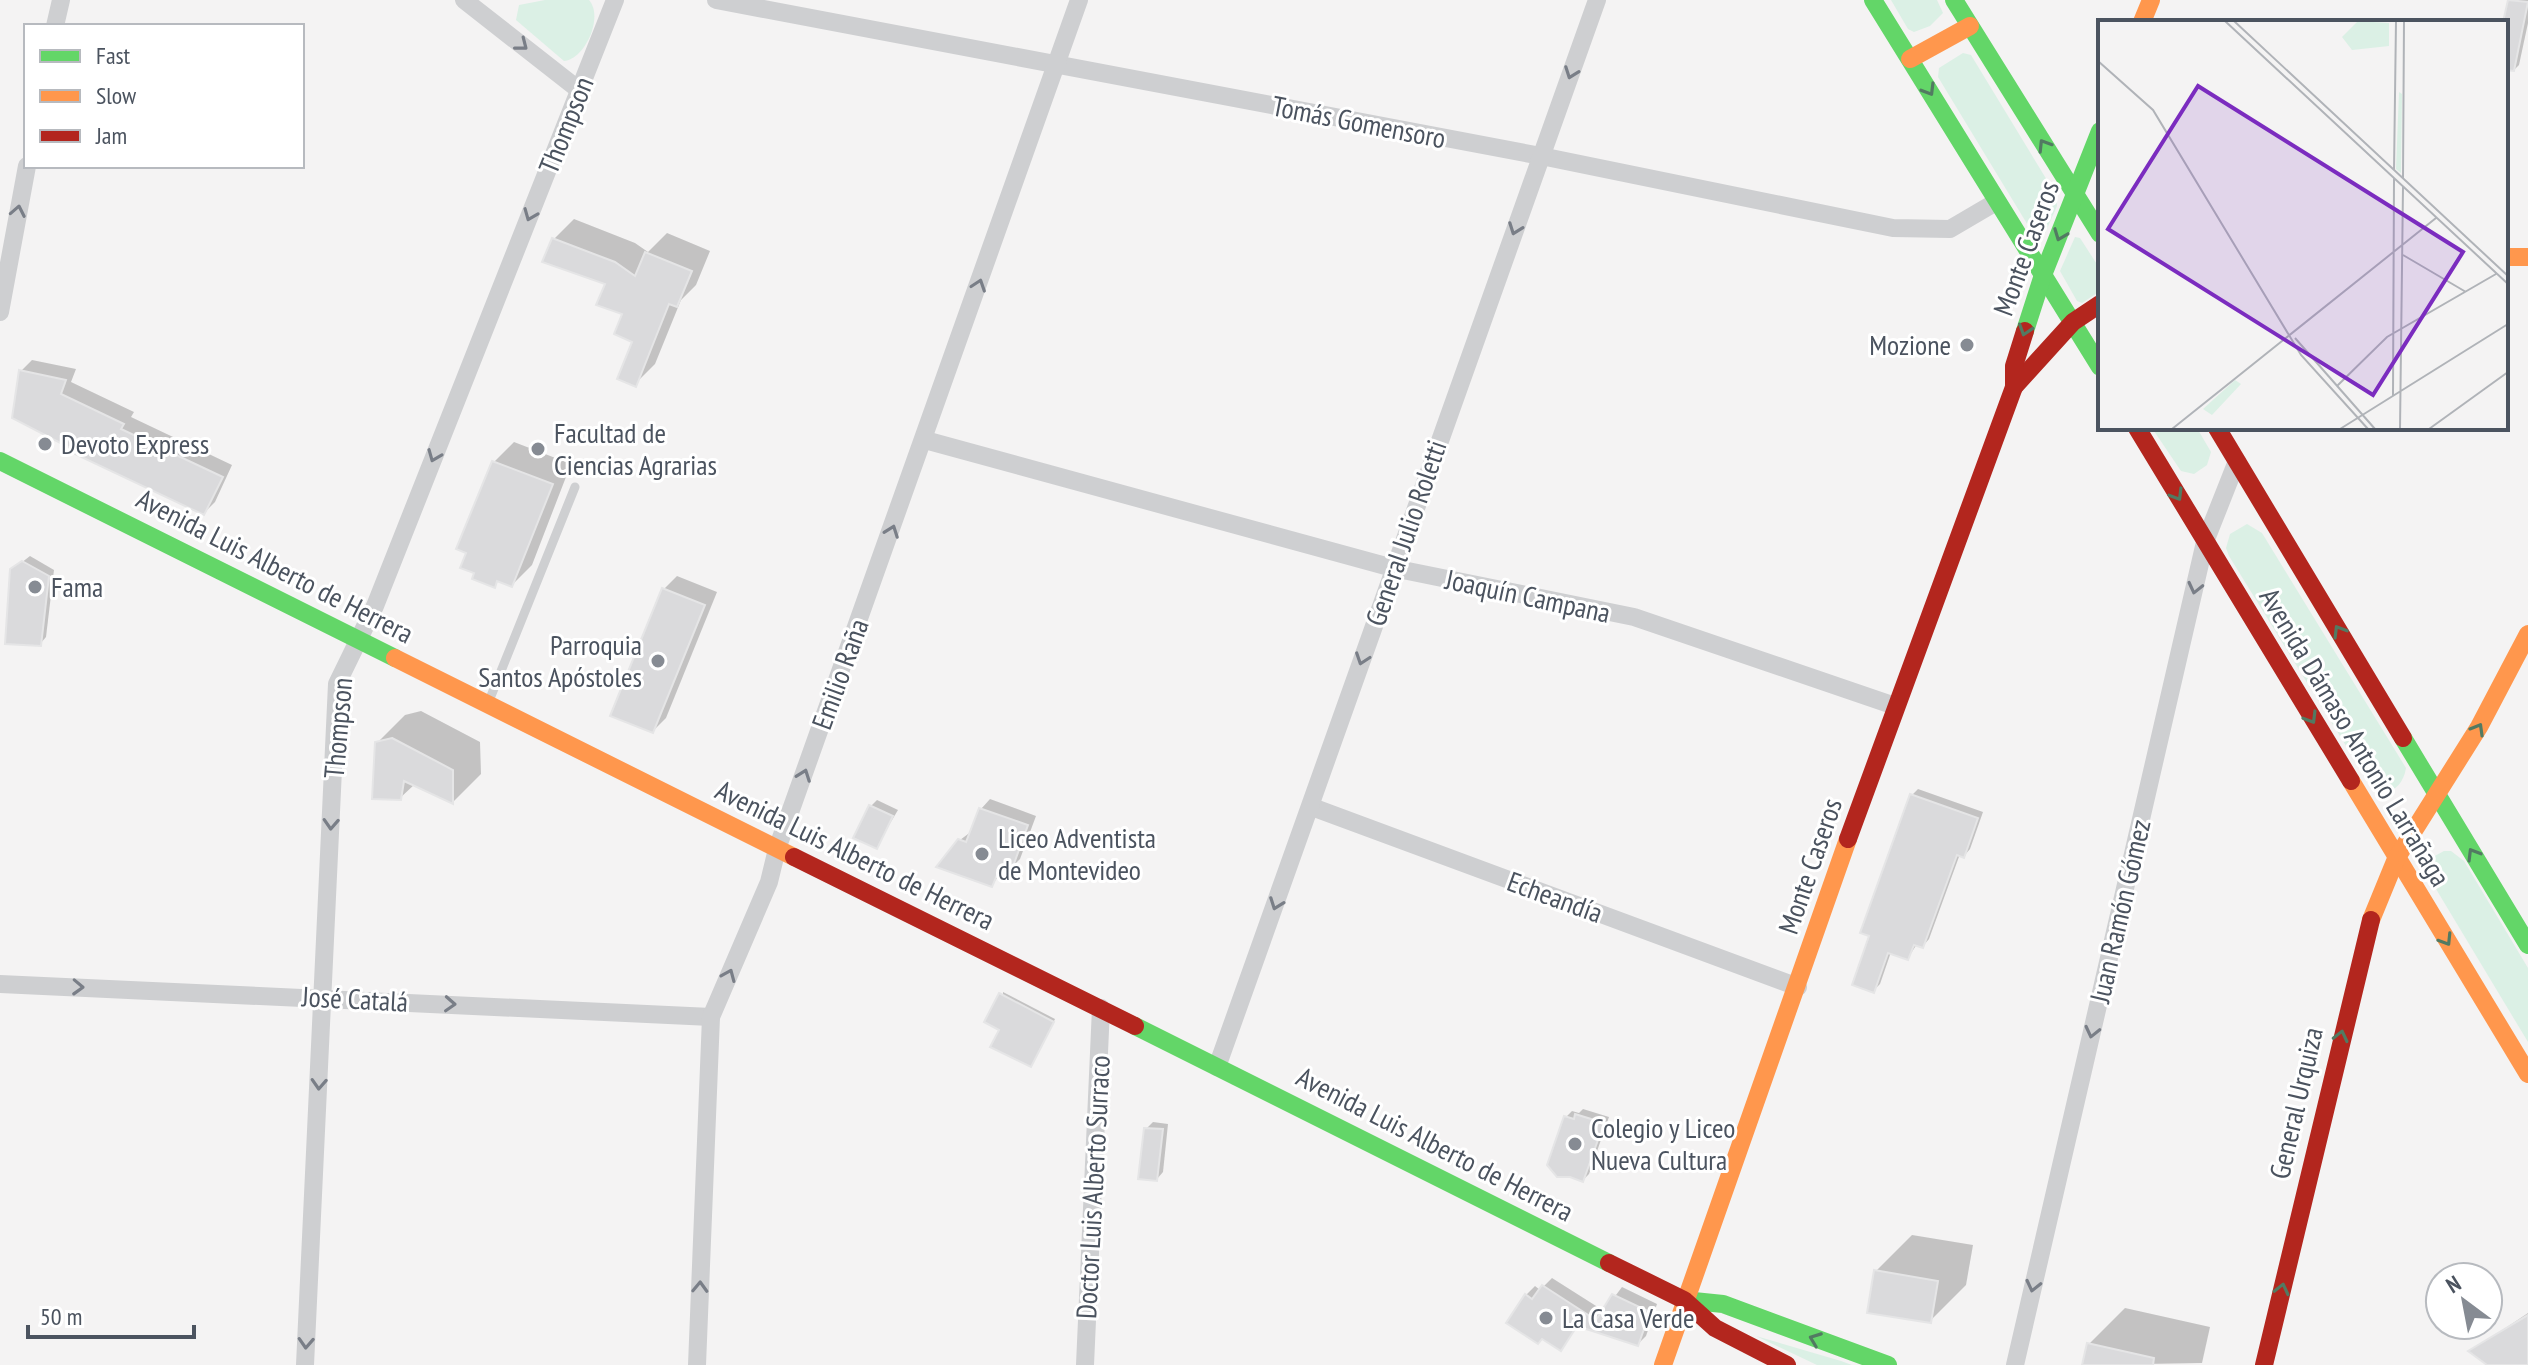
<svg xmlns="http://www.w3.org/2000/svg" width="2528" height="1365" viewBox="0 0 2528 1365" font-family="'PT Sans Narrow',sans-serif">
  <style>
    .green { fill: #dbf0e5 }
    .shadow { fill: #0003 }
    .building { fill: #dadadc; stroke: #e5e5e6; stroke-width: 2 }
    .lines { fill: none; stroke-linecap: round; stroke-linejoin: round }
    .lane { stroke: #cecfd1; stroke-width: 9 }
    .street { stroke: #cecfd1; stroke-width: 18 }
    .fast { stroke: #63d668; stroke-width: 18 }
    .slow { stroke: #ff974d; stroke-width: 18 }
    .jam { stroke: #b3261e; stroke-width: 18 }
    .oneway { stroke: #797e87 }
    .oneway2 { stroke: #527a62 }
    .poi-dot { fill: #868b93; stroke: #fff; stroke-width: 3 }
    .labels { text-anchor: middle; stroke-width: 6; stroke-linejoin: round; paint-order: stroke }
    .street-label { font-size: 28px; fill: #4b535f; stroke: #fff }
    .poi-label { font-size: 28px; fill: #4b535f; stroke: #fff; text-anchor: start }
    .inset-road { fill: none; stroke: #b0b3b8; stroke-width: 2 }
    .view { fill: #7b2cbf; fill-opacity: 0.15; stroke: #7b2cbf; stroke-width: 4 }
    .inset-edge { fill: none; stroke: #4b535f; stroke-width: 4 }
  </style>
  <rect width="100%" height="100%" fill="#f4f3f3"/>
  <g class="green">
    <path d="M545 0H589C604 17 585 59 564 61L516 20 519 5Z"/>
    <polygon points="1891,0 1937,0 1943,13 1930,26 1914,32 1908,29"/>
    <polygon points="1963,53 1971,55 2056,195 2057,206 2042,240 2035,237 1938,77 1939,68"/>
    <polygon points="2075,237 2080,238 2100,269 2100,291 2082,303 2077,301 2060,271"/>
    <polygon points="2152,428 2197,428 2211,452 2207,465 2194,474 2181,471"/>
    <path d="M2247 524 2262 533 2406 768C2403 786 2391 797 2372 788L2229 556 2226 548 2230 534Z"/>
    <polygon points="2444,851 2451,851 2464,861 2528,968 2528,1042 2427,874 2431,858"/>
    <polygon points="1756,1336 1841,1361 1852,1365 1817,1365"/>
  </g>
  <g class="shadow">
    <polygon points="2510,0 2528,0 2528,23 2519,65 2513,71 2506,70 2505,22"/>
    <polygon points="574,219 635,243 648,252 667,233 710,251 696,285 681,300 655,364 635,384 635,340 625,312 607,283 554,239"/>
    <polygon points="32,360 76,369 71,382 134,412 131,417 232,465 215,502 204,513 21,371"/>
    <polygon points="514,442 571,464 532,565 512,585 500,580 494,585 476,572 494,462"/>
    <polygon points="30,556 54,570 46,637 40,644 12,570"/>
    <polygon points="677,576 717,592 666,718 653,731 664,589"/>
    <polygon points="421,711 480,742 481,774 453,802 415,784 400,798 377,743 405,715"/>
    <polygon points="1918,789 1983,812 1970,849 1964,856 1960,854 1929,939 1923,946 1917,944 1908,958 1891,952 1880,984 1874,990 1872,935 1912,795"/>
    <polygon points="990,799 1036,816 1020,859 1010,869 1005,867 992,885 960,840 972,831 981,809"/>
    <polygon points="877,800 898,810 876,847 871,806"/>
    <polygon points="1003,992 1055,1019 1033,1062 1002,1029"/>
    <polygon points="1583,1109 1609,1117 1589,1174 1583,1180 1554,1173 1566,1117 1572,1111 1579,1113"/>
    <polygon points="1153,1122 1168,1124 1163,1172 1157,1179 1146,1129"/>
    <polygon points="1912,1235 1973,1245 1966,1285 1930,1321 1876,1271"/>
    <polygon points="1552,1278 1604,1311 1622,1287 1657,1304 1646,1336 1638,1344 1579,1324 1560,1348 1508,1322 1526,1295 1535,1286 1540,1290"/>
    <polygon points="2125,1308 2210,1327 2202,1363 2084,1365 2089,1344"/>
    <polygon points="2528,1313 2528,1363 2490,1365 2471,1351"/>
  </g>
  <g class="building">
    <polygon points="2508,0 2528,2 2514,71 2506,70 2506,22 2503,22"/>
    <polygon points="552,238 615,262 635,276 645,252 692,271 677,307 669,304 636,387 617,379 632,342 614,334 622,314 596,305 605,284 542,262"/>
    <polygon points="19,370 66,380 61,394 124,424 121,429 223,477 204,515 75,454 76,451 12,418"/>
    <polygon points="492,461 553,484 512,587 497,581 495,588 472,579 474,573 460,568 466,553 456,549"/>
    <polygon points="22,561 49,576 41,646 5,644 10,569"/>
    <polygon points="662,588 705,605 653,733 610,716"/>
    <polygon points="392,738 453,770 453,804 404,781 401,800 372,799 375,742"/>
    <polygon points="1910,794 1978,818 1964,858 1957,855 1923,948 1914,945 1908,960 1888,953 1874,993 1852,985 1869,936 1860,933"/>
    <polygon points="869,805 893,816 877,849 853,838"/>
    <polygon points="979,808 1028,825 1011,872 1000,868 992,887 936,867 958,839 966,842"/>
    <polygon points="999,993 1054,1022 1031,1067 990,1047 999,1030 984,1022"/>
    <polygon points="1575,1114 1604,1123 1583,1182 1570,1177 1557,1177 1547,1165 1564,1116 1574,1119"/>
    <polygon points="1144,1128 1163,1129 1157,1181 1138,1179"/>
    <polygon points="1874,1270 1938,1281 1931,1323 1867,1313"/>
    <polygon points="1542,1285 1596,1320 1612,1294 1650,1312 1638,1346 1577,1326 1561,1351 1542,1339 1538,1344 1506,1323 1525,1294 1532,1299"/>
    <polygon points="2528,1315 2528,1365 2487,1365 2468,1351"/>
    <polygon points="2087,1343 2154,1358 2153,1365 2082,1365"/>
  </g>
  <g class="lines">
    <polyline class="lane" points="489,701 575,487"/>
    <g class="street">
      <polyline points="464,0 579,90"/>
      <polyline points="716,0 1541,156 1893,228 1950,229 1996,202"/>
      <polyline points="55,26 61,0"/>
      <polyline points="0,312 27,166"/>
      <polyline points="925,440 1393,568 1634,617 1895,706"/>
      <polyline points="1312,807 1798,987"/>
      <polyline points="0,984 711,1017"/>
      <polyline points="1217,1067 1597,0"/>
      <polyline points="305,1365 337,684 375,606 615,0"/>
      <polyline points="697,1365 711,1017 769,882 777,849 1079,0"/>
      <polyline points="1085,1365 1101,1008"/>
      <polyline points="2015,1365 2205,542 2237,461"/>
    </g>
    <g class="fast">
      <polyline points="1873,0 2100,367"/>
      <polyline points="1954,0 2100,234"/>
      <polyline points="2025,331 2043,275 2100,131"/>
      <polyline points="0,461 395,658"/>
      <polyline points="2403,738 2528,945"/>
      <polyline points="1135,1026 1609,1263"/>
      <polyline points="1684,1300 1723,1304 1888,1365"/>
    </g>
    <g class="slow">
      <polyline points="2142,22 2151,0"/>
      <polyline points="1910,59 1970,26"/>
      <polyline points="2506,257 2528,257"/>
      <polyline points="395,658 794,857"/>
      <polyline points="2351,781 2528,1074"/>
      <polyline points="2371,920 2396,859 2479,727 2528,634"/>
      <polyline points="1663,1365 1848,839"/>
    </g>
    <g class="jam">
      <polyline points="2014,387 2073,322 2100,304"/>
      <polyline points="2137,428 2351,781"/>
      <polyline points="2217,428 2403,738"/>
      <polyline points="1848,839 2014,387 2014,366 2025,331"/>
      <polyline points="794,857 1135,1026"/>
      <polyline points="1609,1263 1684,1300 1715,1328 1787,1365"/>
      <polyline points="2264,1365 2371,920"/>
    </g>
  </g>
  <defs><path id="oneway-chevron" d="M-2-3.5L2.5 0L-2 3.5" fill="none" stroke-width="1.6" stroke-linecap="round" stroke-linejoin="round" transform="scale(2)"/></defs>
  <g class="oneway">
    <use href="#oneway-chevron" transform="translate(522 45) rotate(38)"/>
    <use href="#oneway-chevron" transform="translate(1571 73) rotate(110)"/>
    <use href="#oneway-chevron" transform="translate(18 211) rotate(-79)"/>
    <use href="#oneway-chevron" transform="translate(530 215) rotate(112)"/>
    <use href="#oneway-chevron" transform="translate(1515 229) rotate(110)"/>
    <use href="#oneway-chevron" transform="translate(979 285) rotate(-71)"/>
    <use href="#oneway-chevron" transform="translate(434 456) rotate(112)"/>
    <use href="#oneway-chevron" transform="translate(892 531) rotate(-70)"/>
    <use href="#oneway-chevron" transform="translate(2195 588) rotate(103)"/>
    <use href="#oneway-chevron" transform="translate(1362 659) rotate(109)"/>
    <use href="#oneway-chevron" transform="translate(804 775) rotate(-70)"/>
    <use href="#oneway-chevron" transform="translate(331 824) rotate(93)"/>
    <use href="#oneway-chevron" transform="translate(1276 904) rotate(110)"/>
    <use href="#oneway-chevron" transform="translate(729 975) rotate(-67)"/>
    <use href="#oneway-chevron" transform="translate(78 987) rotate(2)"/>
    <use href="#oneway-chevron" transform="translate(450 1004) rotate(3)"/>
    <use href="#oneway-chevron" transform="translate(2092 1032) rotate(103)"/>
    <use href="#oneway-chevron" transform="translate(319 1084) rotate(93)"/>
    <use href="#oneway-chevron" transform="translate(2033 1286) rotate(103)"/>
    <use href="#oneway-chevron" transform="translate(700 1287) rotate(-88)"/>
    <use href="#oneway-chevron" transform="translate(306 1343) rotate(93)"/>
  </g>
  <g class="oneway2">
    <use href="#oneway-chevron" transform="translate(1929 90) rotate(59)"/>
    <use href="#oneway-chevron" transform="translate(2044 145) rotate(-122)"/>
    <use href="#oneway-chevron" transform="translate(2060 235) rotate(111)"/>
    <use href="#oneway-chevron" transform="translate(2025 330) rotate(108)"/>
    <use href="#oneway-chevron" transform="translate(2177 495) rotate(59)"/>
    <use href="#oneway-chevron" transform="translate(2339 631) rotate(-121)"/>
    <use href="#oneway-chevron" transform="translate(2311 718) rotate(59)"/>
    <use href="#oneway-chevron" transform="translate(2478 729) rotate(-60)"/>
    <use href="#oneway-chevron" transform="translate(2473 854) rotate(-121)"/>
    <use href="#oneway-chevron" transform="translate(2446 940) rotate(58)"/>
    <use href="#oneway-chevron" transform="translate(2341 1036) rotate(-77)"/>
    <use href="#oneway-chevron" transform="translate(2282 1289) rotate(-77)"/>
    <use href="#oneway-chevron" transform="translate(1815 1339) rotate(-159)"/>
  </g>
  <g class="poi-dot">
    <circle cx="1967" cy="345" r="8"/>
    <circle cx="45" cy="444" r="8"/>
    <circle cx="538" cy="449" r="8"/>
    <circle cx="35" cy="587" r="8"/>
    <circle cx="658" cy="661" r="8"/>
    <circle cx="982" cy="854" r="8"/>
    <circle cx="1575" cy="1144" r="8"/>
    <circle cx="1546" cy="1318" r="8"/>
  </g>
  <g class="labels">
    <g class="street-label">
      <text transform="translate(1359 122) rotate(11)" y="10">Tomás Gomensoro</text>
      <text transform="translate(566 125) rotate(-68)" y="10">Thompson</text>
      <text transform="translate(2026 248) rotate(-70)" y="10">Monte Caseros</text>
      <text transform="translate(1406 533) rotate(-71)" y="10">General Julio Roletti</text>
      <text transform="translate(275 566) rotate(27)" y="10">Avenida Luis Alberto de Herrera</text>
      <text transform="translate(1528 596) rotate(12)" y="10">Joaquín Campana</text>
      <text transform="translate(840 674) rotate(-70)" y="10">Emilio Raña</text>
      <text transform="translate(338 728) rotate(-85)" y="10">Thompson</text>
      <text transform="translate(2355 737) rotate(59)" y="10">Avenida Dámaso Antonio Larrañaga</text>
      <text transform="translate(855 855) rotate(26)" y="10">Avenida Luis Alberto de Herrera</text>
      <text transform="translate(1810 866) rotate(-71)" y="10">Monte Caseros</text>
      <text transform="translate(1555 897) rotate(20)" y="10">Echeandía</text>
      <text transform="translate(2120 911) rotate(-77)" y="10">Juan Ramón Gómez</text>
      <text transform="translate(355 999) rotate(3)" y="10">José Catalá</text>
      <text transform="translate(2296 1103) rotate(-77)" y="10">General Urquiza</text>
      <text transform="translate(1435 1144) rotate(27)" y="10">Avenida Luis Alberto de Herrera</text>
      <text transform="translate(1093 1187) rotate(-87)" y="10">Doctor Luis Alberto Surraco</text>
    </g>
    <g class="poi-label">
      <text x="1951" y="355" text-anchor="end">Mozione</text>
      <text x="554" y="443">Facultad de<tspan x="554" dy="32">Ciencias Agrarias</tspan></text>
      <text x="61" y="454">Devoto Express</text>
      <text x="51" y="597">Fama</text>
      <text x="642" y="655" text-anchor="end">Parroquia<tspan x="642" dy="32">Santos Apóstoles</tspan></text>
      <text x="998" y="848">Liceo Adventista<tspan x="998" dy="32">de Montevideo</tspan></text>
      <text x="1591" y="1138">Colegio y Liceo<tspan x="1591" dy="32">Nueva Cultura</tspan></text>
      <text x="1562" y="1328">La Casa Verde</text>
    </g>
  </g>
  <g transform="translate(2098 20)">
    <rect width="410" height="410" fill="#f4f3f3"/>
    <path d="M260 1 291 3V26L254 30 244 17ZM301 72 304 74 303 153 298 149ZM137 360 143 364 114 395 105 389Z" fill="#dbf0e5"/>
    <path class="inset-road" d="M127 1 410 264M136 1 410 256M0 41 55 90 203 335 270 409M296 150 298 1M305 158 306 1M305 235 368 272M197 318 277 409M239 366 289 317 398 254M295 376 296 158M74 409 338 198M242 409 410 304M302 409 305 167M331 409 410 352"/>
    <path class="view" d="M100 66 365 232 275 375 10 209Z"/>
    <rect width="410" height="410" class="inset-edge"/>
  </g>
  <rect x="24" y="24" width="280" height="144" fill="#ffffff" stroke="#b7babf" stroke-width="2"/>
  <rect x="40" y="50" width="40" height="12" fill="#63d668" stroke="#b7babf" stroke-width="2"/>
  <text x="96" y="64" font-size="24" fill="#4b535f">Fast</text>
  <rect x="40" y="90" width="40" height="12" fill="#ff974d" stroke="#b7babf" stroke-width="2"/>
  <text x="96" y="104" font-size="24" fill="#4b535f">Slow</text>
  <rect x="40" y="130" width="40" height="12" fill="#b3261e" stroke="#b7babf" stroke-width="2"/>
  <text x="96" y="144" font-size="24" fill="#4b535f">Jam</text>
  <g transform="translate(2464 1301) rotate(328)"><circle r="38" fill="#ffffff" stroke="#b7babf" stroke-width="2"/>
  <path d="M0-6L14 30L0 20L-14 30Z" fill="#868b93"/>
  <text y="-12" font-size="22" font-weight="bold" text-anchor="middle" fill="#4b535f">N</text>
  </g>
  <path d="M28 1325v12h166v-12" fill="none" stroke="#4b535f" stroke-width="4"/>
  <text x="40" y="1325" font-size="24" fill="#4b535f" stroke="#ffffff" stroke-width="6" paint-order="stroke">50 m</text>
</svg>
